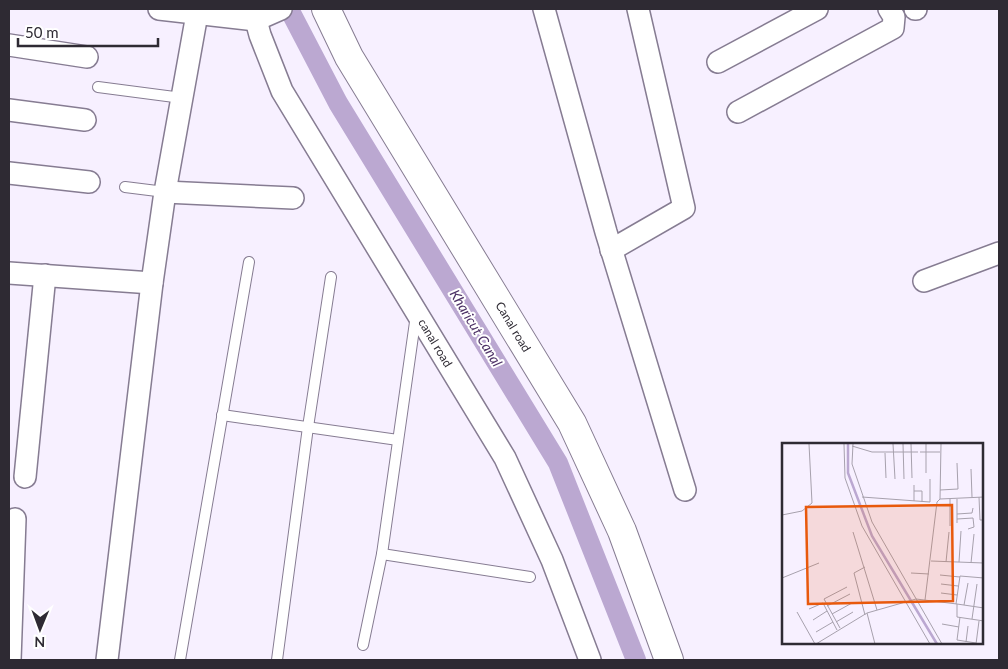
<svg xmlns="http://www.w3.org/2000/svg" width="1008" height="669" viewBox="0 0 1008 669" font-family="Lato,sans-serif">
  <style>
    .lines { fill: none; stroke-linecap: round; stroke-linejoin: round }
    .canal { stroke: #bba8d1; stroke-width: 20 }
    .lane-casing { stroke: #867c92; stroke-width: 12 }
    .street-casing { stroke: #867c92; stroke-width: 24 }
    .secondary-casing { stroke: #867c92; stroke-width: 30 }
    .lane { stroke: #fff; stroke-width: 10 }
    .street { stroke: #fff; stroke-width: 21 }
    .secondary { stroke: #fff; stroke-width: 28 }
    .labels { text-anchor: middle; stroke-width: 4; stroke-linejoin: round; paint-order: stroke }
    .street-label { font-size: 12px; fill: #2e2a33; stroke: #fff }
    .water-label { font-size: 14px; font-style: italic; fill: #4d3266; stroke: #fff }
    .inset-river { fill: none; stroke: #bba8d1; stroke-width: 2.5 }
    .inset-road { fill: none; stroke: #a7a1ad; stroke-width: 1 }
    .view { fill: #e8590c; fill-opacity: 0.15; stroke: #e8590c; stroke-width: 2.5 }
    .inset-edge { fill: none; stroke: #2e2a33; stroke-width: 2.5 }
  </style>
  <rect width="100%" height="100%" fill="#f7f0ff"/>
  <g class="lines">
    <polyline class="canal" points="289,9 338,103 558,463 636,660"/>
    <defs>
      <g id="lane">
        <polyline points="98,87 182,98"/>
        <polyline points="125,187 165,192"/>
        <polyline points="222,415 398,440"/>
        <polyline points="382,554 530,577"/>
        <polyline points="363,645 382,554 416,315"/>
        <polyline points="180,660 249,262"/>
        <polyline points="277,660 308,427 331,277"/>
      </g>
      <g id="street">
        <polyline points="159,9 256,20 281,9"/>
        <polyline points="249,9 256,20 260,35 282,91 505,458 552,560 590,660"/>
        <polyline points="544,9 606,232 685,490"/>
        <polyline points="915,9 916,9"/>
        <polyline points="9,45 87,57"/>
        <polyline points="718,62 817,9"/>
        <polyline points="9,110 85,120"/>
        <polyline points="738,112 893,28 894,17 889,9"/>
        <polyline points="9,173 89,182"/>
        <polyline points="165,192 293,198"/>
        <polyline points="611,250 684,208 638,9"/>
        <polyline points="9,273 152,283"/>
        <polyline points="924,281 999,253"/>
        <polyline points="25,477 45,275"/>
        <polyline points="10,660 15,519"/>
        <polyline points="107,660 152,283 165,192 197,14"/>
      </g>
      <polyline id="secondary" points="326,9 349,57 572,423 622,531 669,660"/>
    </defs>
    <use href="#lane" class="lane-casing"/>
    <use href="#street" class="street-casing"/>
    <use href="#secondary" class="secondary-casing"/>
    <use href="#lane" class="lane"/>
    <use href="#street" class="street"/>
    <use href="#secondary" class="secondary"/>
  </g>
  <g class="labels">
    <g class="street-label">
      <text transform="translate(513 327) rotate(59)" y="4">Canal road</text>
      <text transform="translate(435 343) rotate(59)" y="4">canal road</text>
    </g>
    <g class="water-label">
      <text transform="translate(476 328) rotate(59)" y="5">Kharicut Canal</text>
    </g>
  </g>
  <g transform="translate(782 443)">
    <rect width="201" height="201" fill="#f7f0ff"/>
    <path class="inset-river" d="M66 1V30L90 93 155 201"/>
    <path class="inset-road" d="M62 1 63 35 80 83 148 201M71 1 70 21 90 79 160 201M111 1 113 36M121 1 122 36M129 1 130 35M159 1 158 56 202 54M70 3 90 9H136M138 9H158M103 10 104 35M189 26 190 54M144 30V1M158 47 176 46 175 20M132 48H140V59M80 54 148 59V36M197 54 198 77H202M175 56V80M132 58V42M175 71 190 70 191 65M0 72 20 68 30 60 27 1M175 76 191 75 192 84 186 86M168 83V56M71 89 95 167M149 118 202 120M164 119 167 89M177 119 179 88M189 120 192 91M83 124 72 130 83 172M129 130 147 131M158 132 178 134M0 135 37 120M159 141 176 143M159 150 175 152M143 157 155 59 158 56M174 161 178 133 202 135M175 161 202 165M182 162 186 140M45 163 68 151M27 166 41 160 55 187M15 169 33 201M85 170 93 201M50 171 70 160M178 174 175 197 194 200M190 176 195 141M31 177 45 168M54 179 71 169M160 181 177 184M58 185 42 156 65 144M34 189 51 179M184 199 186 183M34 201 85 170 134 156 175 161V174L202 178M194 201 197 178"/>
    <path class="view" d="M170 62 171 158 26 161 24 64Z"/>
    <rect width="201" height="201" class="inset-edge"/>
  </g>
  <rect width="1008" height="669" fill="none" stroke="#2e2a33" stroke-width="20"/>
  <g transform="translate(40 629) rotate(181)" stroke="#ffffff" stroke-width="4" paint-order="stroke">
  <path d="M0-4L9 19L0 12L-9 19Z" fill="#2e2a33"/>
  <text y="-8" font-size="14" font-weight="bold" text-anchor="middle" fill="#2e2a33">N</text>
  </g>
  <path d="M18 38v8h140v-8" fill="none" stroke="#2e2a33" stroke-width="2.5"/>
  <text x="25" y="38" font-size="15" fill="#2e2a33" stroke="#ffffff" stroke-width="4" paint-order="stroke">50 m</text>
</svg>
